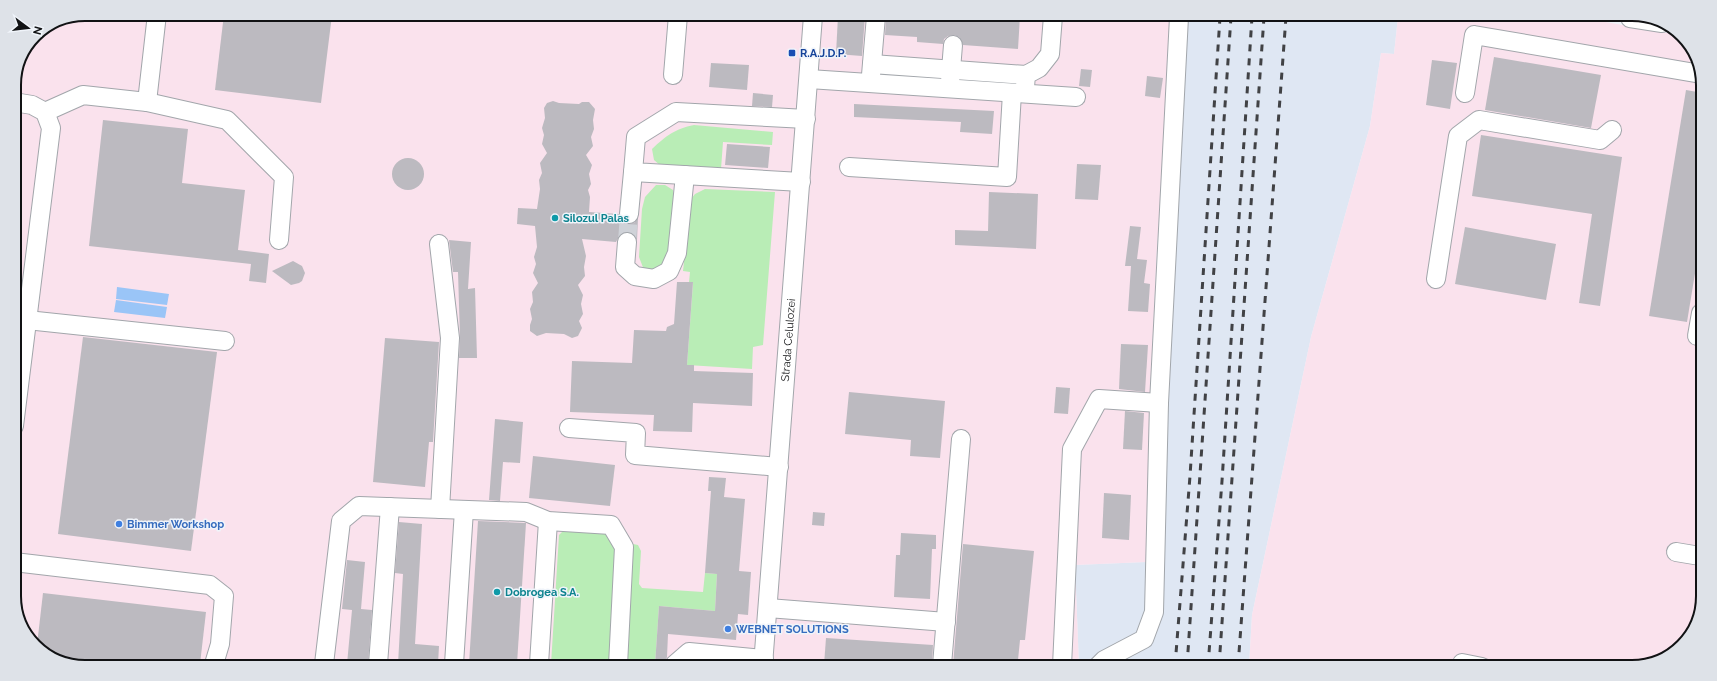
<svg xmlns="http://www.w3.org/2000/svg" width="1717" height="681" viewBox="0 0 1717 681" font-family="Raleway,sans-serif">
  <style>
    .built { fill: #dfe7f3 }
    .industrial { fill: #fae2ed }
    .green { fill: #b9edb6 }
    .water { fill: #9ac5f7 }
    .building { fill: #bcbac0 }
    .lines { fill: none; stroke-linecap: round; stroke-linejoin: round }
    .minor-tunnel { stroke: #cfd2d8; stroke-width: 18; stroke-dasharray: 18 9; stroke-linecap: butt }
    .minor-casing { stroke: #a2a6ab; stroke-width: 20 }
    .minor { stroke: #fff; stroke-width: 18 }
    .rail { stroke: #414245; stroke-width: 3; stroke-dasharray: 7 7; stroke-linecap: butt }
    .transit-dot { fill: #1a4fb4; stroke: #f0f4fa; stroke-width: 1.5 }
    .culture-dot { fill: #0f9aa8; stroke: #f0f4fa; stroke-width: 1.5 }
    .shop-dot { fill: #3f7fe0; stroke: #f0f4fa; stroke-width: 1.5 }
    .labels { text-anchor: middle; stroke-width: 3; stroke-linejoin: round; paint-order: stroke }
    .transit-label { font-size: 11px; font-weight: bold; fill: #164399; stroke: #f0f4fa; text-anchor: start }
    .culture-label { font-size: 11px; font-weight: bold; fill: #0d838f; stroke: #f0f4fa; text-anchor: start }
    .street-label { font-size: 11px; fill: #111214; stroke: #f0f4fa }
    .shop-label { font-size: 11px; font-weight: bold; fill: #366cbe; stroke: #f0f4fa; text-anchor: start }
    .rim { fill: none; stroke: #111214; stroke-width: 2 }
  </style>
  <rect width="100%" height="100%" fill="#f0f4fa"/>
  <polygon class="built" points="1171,17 1398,17 1394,54 1381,53 1370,126 1311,337 1252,615 1249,666 1079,666 1075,565 1146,562 1150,395"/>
  <g class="industrial">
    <polygon points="85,14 1171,17 1170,71 1157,246 1150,395 1153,407 1146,562 1075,565 1079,666 62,663 29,639 14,601 14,80 35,35 58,19"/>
    <polygon points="1398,17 1583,18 1679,35 1688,42 1703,80 1699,619 1672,655 1632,667 1249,666 1252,615 1311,337 1370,126 1381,53 1394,54"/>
  </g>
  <g class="green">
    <path d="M694 125 773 132 772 145 723 142 721 169 661 166 654 160 652 149C667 135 675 129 694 125Z"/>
    <polygon points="656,185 665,185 673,190 676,201 671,254 662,270 644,270 639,257 642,209 645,197"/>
    <polygon points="705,189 775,192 763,345 753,347 752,369 687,365 693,283 689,282 690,272 683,271 691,199 695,194"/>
    <polygon points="575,528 602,531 615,540 611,665 551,664 559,535 563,531"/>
    <polygon points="633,544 638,545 641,551 639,584 642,588 703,592 705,573 717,574 715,611 659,606 655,665 622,665 630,549"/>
  </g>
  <g class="water">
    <polygon points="117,287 169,294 167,305 116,299"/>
    <polygon points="116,300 167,307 165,318 114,312"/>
  </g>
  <g class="building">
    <polygon points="224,14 332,15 321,103 215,90"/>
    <polygon points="838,16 865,16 862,56 836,54"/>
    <polygon points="886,16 1020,16 1018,49 963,45 959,37 954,35 948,36 944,39 943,44 917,42 917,37 885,35"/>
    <polygon points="1494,57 1601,75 1591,128 1485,110"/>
    <polygon points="1432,60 1457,63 1450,109 1426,105"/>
    <polygon points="711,63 749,65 747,90 709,87"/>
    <polygon points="1081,69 1092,70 1090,87 1079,86"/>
    <polygon points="1147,76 1163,78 1160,98 1145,96"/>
    <polygon points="1686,90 1703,93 1702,231 1687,322 1649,316"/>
    <polygon points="753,93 773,95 772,107 752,106"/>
    <polygon points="553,101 559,103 579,104 582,102 589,102 595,109 593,120 594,129 591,137 593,146 586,155 592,165 589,174 591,184 588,190 590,197 589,212 619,214 623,222 628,224 634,223 638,218 637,240 633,234 627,232 622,233 619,236 616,242 582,239 586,256 584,267 585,276 578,285 583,295 581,304 583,314 579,321 582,328 578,336 572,338 564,334 546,333 537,336 530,331 530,325 532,319 530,309 533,302 532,292 538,283 533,273 536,264 534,257 537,247 535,226 517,224 518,208 537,209 540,189 539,180 542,173 540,163 547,153 542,144 544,135 542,128 545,118 544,108 547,103"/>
    <polygon points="854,104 994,111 992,134 960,132 961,122 854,117"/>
    <polygon points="103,120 188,129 182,183 245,190 238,250 269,254 266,283 249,281 251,264 89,246"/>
    <polygon points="1481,135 1622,157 1600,306 1579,303 1592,214 1472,196"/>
    <polygon points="727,144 770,147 768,168 725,165"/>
    <circle cx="408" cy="174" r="16"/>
    <polygon points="1077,164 1101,165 1098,200 1075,199"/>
    <polygon points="989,192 1038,194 1036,249 955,245 955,230 988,231"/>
    <polygon points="1130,226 1141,227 1137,259 1147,260 1144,283 1150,284 1148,312 1128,311 1131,266 1125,266"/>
    <polygon points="1465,227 1556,244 1546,300 1455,284"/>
    <polygon points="449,240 471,242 468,289 475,288 477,358 459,358 460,338 458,272 453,272"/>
    <polygon points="293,261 302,266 305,273 302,281 299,283 291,285 272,271"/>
    <polygon points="677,282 693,282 687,365 694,365 694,371 753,373 752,406 693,403 692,432 653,431 654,415 570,412 572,361 632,363 634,330 666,331 667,327 674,324"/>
    <polygon points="83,337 217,352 191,551 58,534"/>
    <polygon points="385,338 439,342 433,442 429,442 425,487 373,482"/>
    <polygon points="1121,344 1148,345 1145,392 1119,389"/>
    <polygon points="1056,387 1070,388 1068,414 1054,413"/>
    <polygon points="849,392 945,401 940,458 910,456 911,440 845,434"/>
    <polygon points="1125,411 1144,413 1142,450 1123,449"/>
    <polygon points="495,419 523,422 520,463 503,462 500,501 489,500"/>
    <polygon points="533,456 615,465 610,506 529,498"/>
    <polygon points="709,477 726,478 724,497 745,499 739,571 751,572 748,615 738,614 736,640 668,634 667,657 664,665 655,665 659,606 715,611 717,574 705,573 711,491 708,491"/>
    <polygon points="1104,493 1131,495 1129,540 1102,538"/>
    <polygon points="813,512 825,513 824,526 812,525"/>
    <polygon points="478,521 526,523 517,664 469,664"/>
    <polygon points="399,522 422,524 415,644 439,646 438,664 398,664 403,574 395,573"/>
    <polygon points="901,533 936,535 936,549 932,549 930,599 894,597 896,555 900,555"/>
    <polygon points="963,544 1034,551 1025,640 1020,640 1018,660 1011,660 1010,665 953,665"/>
    <polygon points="347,560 365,562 361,609 372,610 368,664 347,664 352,610 342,609"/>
    <polygon points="43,593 206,612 200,664 62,663 37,645"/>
    <polygon points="826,638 933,645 932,665 824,665"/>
  </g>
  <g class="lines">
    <polyline class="minor-tunnel" points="627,242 629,214"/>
    <defs>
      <g id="minor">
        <polyline points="1630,18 1662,23"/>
        <polyline points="872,64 1026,75"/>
        <polyline points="673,75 678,15"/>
        <polyline points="871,75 876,16"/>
        <polyline points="809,79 1076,97"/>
        <polyline points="950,82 953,45"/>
        <polyline points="1025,87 1026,75 1039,68 1050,54 1053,16"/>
        <polyline points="1465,93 1474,35 1701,74"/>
        <polyline points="14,102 32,105 45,112 51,128 14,426"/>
        <polyline points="147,102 227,120 284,177 279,240"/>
        <polyline points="45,112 83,95 147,102 157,14"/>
        <polyline points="849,167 1007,177 1012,93"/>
        <polyline points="801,182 633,172 636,137 676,112 806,119"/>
        <polyline points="629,214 633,172"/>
        <polyline points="627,242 625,267 635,276 654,279 669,271 677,253 685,175"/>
        <polyline points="439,244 450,338 440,509"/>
        <polyline points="1436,279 1458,136 1479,120 1600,140 1612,130"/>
        <polyline points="27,320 225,341"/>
        <polyline points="1697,336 1701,313"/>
        <polyline points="569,428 636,433 635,455 779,467"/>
        <polyline points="1676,552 1700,556"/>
        <polyline points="14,562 210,585 224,596 220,644 214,664"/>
        <polyline points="768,608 946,622"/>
        <polyline points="1462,663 1482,667"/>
        <polyline points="324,664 341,521 359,506 526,512 548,521 611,525 624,547 618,665"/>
        <polyline points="378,664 390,507"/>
        <polyline points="454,664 464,510"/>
        <polyline points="539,664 548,521"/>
        <polyline points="674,665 689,652 764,659"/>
        <path id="s1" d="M763 665 813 16"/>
        <polyline points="942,665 961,439"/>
        <polyline points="1062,666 1072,449 1099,399 1159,403"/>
        <polyline points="1098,666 1104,660 1144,639 1154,612 1159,403 1179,17"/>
      </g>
    </defs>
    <use href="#minor" class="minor-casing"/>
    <use href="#minor" class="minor"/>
    <g class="rail">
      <polyline points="1175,666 1190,476 1220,17"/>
      <polyline points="1187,666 1231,17"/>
      <polyline points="1208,666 1222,481 1252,17"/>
      <polyline points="1219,666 1264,17"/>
      <polyline points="1238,666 1286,17"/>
    </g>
  </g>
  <rect class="transit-dot" x="788" y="49" width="8" height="8" rx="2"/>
  <g class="culture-dot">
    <circle cx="555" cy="218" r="4"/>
    <circle cx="497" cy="592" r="4"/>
  </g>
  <g class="shop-dot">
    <circle cx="119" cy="524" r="4"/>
    <circle cx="728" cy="629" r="4"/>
  </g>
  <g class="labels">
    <g class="transit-label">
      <text x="800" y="57">R.A.J.D.P.</text>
    </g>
    <g class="culture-label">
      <text x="563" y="222">Silozul Palas</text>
      <text x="505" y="596">Dobrogea S.A.</text>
    </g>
    <g class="street-label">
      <text dy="4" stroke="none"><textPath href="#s1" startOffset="326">Strada Celulozei</textPath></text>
    </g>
    <g class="shop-label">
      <text x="127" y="528">Bimmer Workshop</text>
      <text x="736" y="633">WEBNET SOLUTIONS</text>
    </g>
  </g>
  <path d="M0 0H1717V681H0ZM85 21H1632A64 64 0 0 1 1696 85V596A64 64 0 0 1 1632 660H85A64 64 0 0 1 21 596V85A64 64 0 0 1 85 21Z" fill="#dee2e8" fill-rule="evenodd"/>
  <path class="rim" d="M85 21H1632A64 64 0 0 1 1696 85V596A64 64 0 0 1 1632 660H85A64 64 0 0 1 21 596V85A64 64 0 0 1 85 21Z"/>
  <g transform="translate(28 28) rotate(105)" stroke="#f0f4fa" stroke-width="3" paint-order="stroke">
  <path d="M0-3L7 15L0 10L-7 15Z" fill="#111214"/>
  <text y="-6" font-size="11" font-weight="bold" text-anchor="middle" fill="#111214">N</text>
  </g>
</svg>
